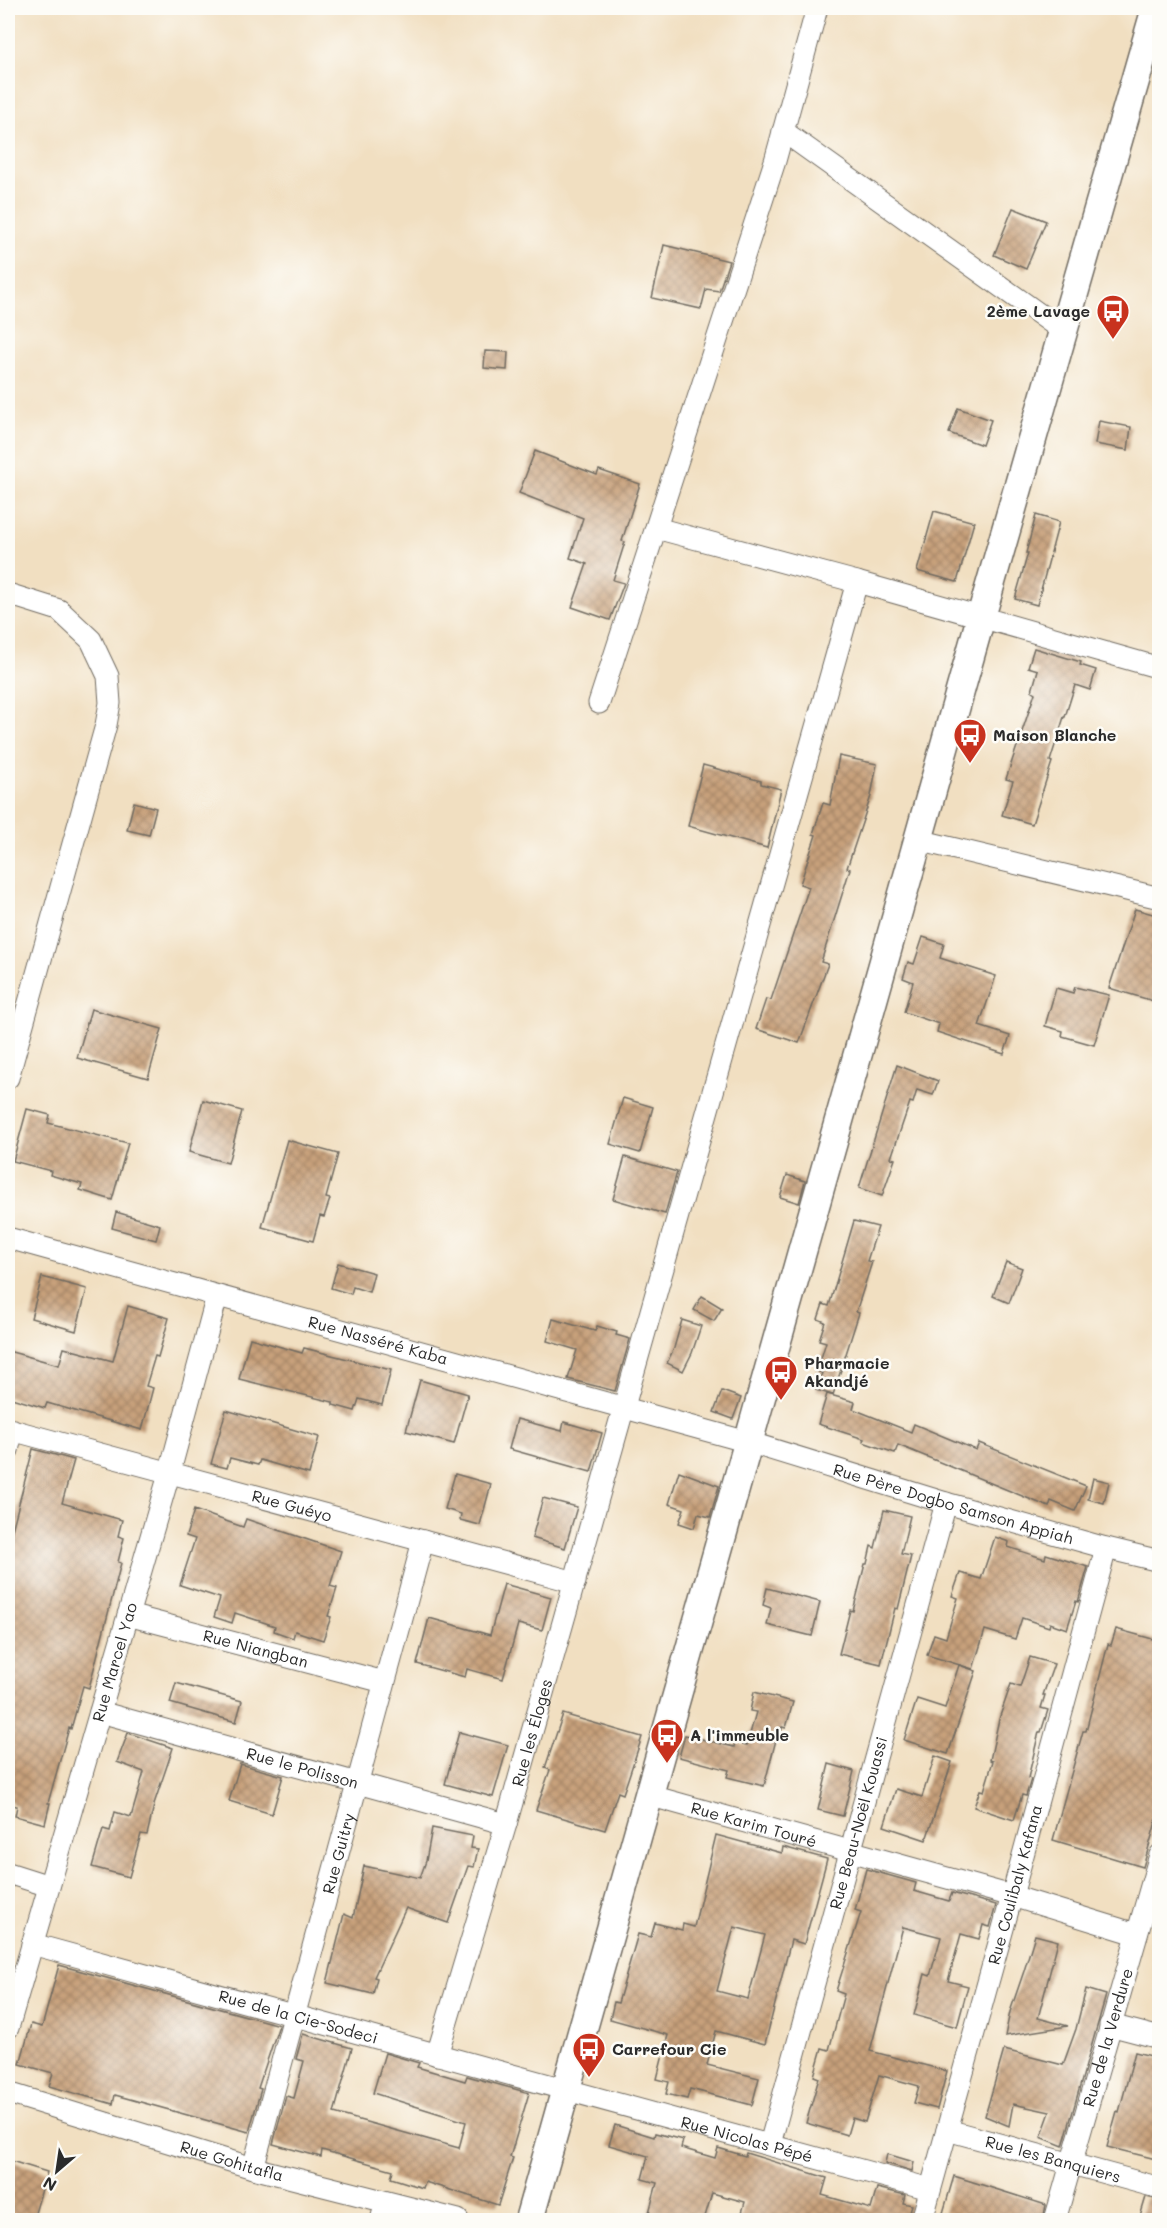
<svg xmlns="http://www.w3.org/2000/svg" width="1167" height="2228" viewBox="0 0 1167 2228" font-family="Mali,sans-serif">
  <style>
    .building { fill: url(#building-cross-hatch); fill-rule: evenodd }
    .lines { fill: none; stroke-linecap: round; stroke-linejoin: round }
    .street-casing { stroke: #706a60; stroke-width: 23 }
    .secondary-casing { stroke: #706a60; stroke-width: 31 }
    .street { stroke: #fff; stroke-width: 21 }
    .secondary { stroke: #fff; stroke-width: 28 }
    .labels { text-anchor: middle; stroke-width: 5; stroke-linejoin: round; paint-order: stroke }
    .poi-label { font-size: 16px; font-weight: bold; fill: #2b2b2b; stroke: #fdfcf7; text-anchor: start }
    .street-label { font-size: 16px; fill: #2b2b2b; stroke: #fdfcf7 }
  </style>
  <defs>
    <pattern id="building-cross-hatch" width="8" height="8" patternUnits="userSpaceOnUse" patternTransform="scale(1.5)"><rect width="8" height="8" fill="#c8a17b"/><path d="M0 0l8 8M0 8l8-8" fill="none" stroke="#a38365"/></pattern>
  </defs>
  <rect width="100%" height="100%" fill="#fdfcf7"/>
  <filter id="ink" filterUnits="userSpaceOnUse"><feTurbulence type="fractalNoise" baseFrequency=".0167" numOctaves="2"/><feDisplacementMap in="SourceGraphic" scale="12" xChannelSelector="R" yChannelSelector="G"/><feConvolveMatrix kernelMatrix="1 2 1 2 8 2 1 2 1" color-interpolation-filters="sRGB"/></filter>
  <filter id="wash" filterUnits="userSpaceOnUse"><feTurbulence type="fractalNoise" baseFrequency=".008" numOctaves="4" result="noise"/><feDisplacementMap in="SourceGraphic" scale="24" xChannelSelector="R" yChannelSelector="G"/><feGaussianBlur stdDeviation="1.35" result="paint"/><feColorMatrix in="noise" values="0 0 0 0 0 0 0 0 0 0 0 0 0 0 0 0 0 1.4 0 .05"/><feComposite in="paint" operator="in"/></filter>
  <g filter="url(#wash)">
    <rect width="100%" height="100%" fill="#f1dfc1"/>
    <g id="blocks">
      <g class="building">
        <polygon points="1013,208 1046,221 1026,269 994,255"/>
        <polygon points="664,245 729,261 719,291 706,289 701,309 652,298"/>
        <polygon points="485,351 508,352 507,370 484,368"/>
        <polygon points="958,408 991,420 982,445 949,433"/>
        <polygon points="1099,421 1131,427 1128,450 1095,444"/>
        <polygon points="535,451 597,475 599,470 640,484 622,541 625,542 613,580 624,583 610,620 572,607 587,564 570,558 583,518 519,493"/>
        <polygon points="934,511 974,522 957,582 917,571"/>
        <polygon points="1036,515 1059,522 1037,605 1015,599 1028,553 1026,553"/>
        <polygon points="1034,648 1081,662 1080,665 1096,670 1090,690 1075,685 1065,717 1064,717 1050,761 1052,762 1032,824 1002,815 1013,781 1006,779 1035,693 1032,691 1038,670 1028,667"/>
        <polygon points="839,756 877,764 871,796 847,868 850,869 821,962 828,964 799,1043 756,1029 766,999 771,1000 809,887 800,884 816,835 813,834 823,803 830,805"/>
        <polygon points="703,765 761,781 761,784 781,789 767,848 688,826"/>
        <polygon points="134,802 156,808 149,835 127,830"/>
        <polygon points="1135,909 1160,916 1160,1003 1109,988"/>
        <polygon points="923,937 944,944 940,958 996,976 979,1026 1010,1036 1004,1054 937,1032 939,1024 904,1012 913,982 903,978 908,962 914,964"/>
        <polygon points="1075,987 1109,995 1094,1045 1062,1036 1063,1031 1045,1026 1056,988 1073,993"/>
        <polygon points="91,1009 162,1029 148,1078 77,1058"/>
        <polygon points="897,1065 938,1081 933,1095 917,1090 913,1103 910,1102 891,1158 895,1159 882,1196 859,1188"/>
        <polygon points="623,1098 653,1107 640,1153 610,1144"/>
        <polygon points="203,1100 242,1111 228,1163 189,1152"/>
        <polygon points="27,1109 50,1115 48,1123 128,1143 112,1200 80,1190 82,1184 50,1175 51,1171 13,1161"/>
        <polygon points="287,1140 338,1154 326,1198 330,1199 324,1217 320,1216 313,1241 262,1227"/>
        <polygon points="625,1157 677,1172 665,1214 613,1199"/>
        <polygon points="787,1175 805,1181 799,1203 780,1197"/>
        <polygon points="116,1212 160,1225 156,1240 112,1228"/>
        <polygon points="854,1221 878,1227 867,1261 872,1262 856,1312 859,1313 833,1395 816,1390 822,1373 817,1371 826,1342 819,1340 825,1322 818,1319 823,1304 829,1306"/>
        <polygon points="1006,1262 1022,1268 1009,1303 993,1296"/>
        <polygon points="338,1263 374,1273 369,1292 353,1287 351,1294 331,1288"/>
        <polygon points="42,1277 87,1289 76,1331 31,1318"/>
        <polygon points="702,1296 722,1308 714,1321 694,1310"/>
        <polygon points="128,1306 169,1318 158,1357 155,1356 146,1386 153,1388 142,1430 47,1403 45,1408 8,1397 8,1351 59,1365 64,1348 113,1361"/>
        <polygon points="553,1319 595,1331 597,1326 617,1332 616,1335 630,1339 615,1391 568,1379 577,1350 547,1341"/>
        <polygon points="682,1320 701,1326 692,1353 683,1371 667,1363 674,1348"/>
        <polygon points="250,1338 302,1353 304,1348 391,1370 382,1405 359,1399 355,1411 333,1405 333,1402 239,1379"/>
        <polygon points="420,1380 468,1394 454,1444 406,1431"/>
        <polygon points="722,1391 741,1398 733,1419 714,1412"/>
        <polygon points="827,1394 855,1402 853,1409 911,1432 914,1424 976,1450 979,1443 1086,1486 1075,1511 1051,1501 1049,1507 898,1445 895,1453 863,1442 864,1439 818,1424"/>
        <polygon points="226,1410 319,1437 309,1474 260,1460 258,1465 230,1458 227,1468 211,1464"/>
        <polygon points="517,1419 562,1431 564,1422 602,1433 591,1472 509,1449"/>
        <polygon points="33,1449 74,1460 62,1503 122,1520 118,1536 124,1538 118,1562 121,1563 89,1688 83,1686 71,1729 69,1728 48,1803 50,1803 45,1824 15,1816 17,1806 12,1805 13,1801 8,1800 8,1546"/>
        <polygon points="679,1471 719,1486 710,1517 698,1514 694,1528 679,1523 684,1509 669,1504"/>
        <polygon points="455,1474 491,1484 480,1525 460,1520 461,1514 445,1509"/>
        <polygon points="1093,1478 1109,1482 1104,1503 1088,1499"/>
        <polygon points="543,1498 577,1507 565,1548 532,1538"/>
        <polygon points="194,1510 243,1527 246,1519 341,1551 330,1586 337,1588 328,1616 331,1617 323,1640 295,1631 293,1638 274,1631 275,1626 235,1613 232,1623 214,1617 220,1598 180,1585 195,1539 186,1536"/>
        <polygon points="884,1510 910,1516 901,1554 911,1556 898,1609 895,1608 881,1664 839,1654 850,1610 853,1611 865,1564 867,1564 871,1546 875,1548"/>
        <polygon points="995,1537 1009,1542 1008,1547 1045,1559 1046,1554 1088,1567 1078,1602 1076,1601 1067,1629 1050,1623 1049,1627 1022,1618 1015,1639 985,1630 973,1669 927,1655 934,1634 946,1638 958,1598 952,1596 960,1573 981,1579"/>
        <polygon points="504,1584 551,1597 542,1630 518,1624 503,1679 467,1669 465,1677 417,1664 429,1618 490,1635"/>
        <polygon points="767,1588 820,1602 812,1636 767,1625 771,1608 763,1605"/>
        <polygon points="1116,1629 1160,1641 1160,1808 1143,1867 1053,1840 1083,1731 1086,1731 1108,1644 1111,1645"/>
        <polygon points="1030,1657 1054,1664 1043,1695 1045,1695 1041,1708 1048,1710 1041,1732 1039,1732 1028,1778 1031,1779 1026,1796 1022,1795 1014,1820 974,1807 980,1790 984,1791 993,1761 990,1760 999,1719 1011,1684 1020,1687"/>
        <polygon points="959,1665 976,1671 948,1754 904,1740 917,1699 945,1708"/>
        <polygon points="176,1683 242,1701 236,1722 170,1703"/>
        <polygon points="754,1692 793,1702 786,1728 782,1727 780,1737 777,1736 764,1786 727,1777 729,1770 679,1757 685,1735 734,1747 735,1742 747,1745 756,1712 750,1711"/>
        <polygon points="563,1714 642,1737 623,1794 618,1792 605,1830 536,1810 550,1770 545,1768"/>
        <polygon points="459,1732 508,1745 493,1797 445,1784"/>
        <polygon points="128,1733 173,1748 155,1801 147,1835 141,1834 129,1877 92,1867 103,1829 110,1831 115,1812 131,1817 144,1772 117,1762"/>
        <polygon points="935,1756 952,1762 926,1840 884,1826 896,1789 922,1797"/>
        <polygon points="240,1764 283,1776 272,1814 229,1801"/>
        <polygon points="829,1764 854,1771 843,1816 818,1810"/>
        <polygon points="432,1828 473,1836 471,1848 478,1849 474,1867 468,1866 448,1923 406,1908 374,1977 377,1978 373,1994 327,1983 344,1914 353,1918 364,1866 420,1878 426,1861"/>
        <path d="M716 1835 782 1853 783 1847 827 1859 804 1944 791 1940 765 2044 716 2031 707 2065 759 2078 752 2105 690 2089 687 2099 666 2094 669 2082 657 2079 668 2035 610 2019 614 2002 618 2003 638 1934 651 1937 655 1923 682 1930 683 1924 694 1927ZM734 1927 765 1935 748 1999 717 1991Z"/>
        <polygon points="866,1869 916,1883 914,1891 949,1901 952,1893 996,1905 990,1927 983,1925 979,1939 961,1934 948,1981 968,1986 957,2027 914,2015 925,1974 930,1976 941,1937 903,1927 870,2051 947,2071 937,2109 914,2103 919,2086 879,2075 865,2122 852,2118 847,2135 806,2123 819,2078 814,2076 822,2048 829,2050 844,1994 836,1991 861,1912 855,1910"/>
        <polygon points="1035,1935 1058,1941 1038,2018 1068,2026 1005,2036 1010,2012 1024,1971"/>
        <polygon points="59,1965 279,2025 258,2088 261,2089 249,2132 115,2095 113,2104 49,2086 53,2073 20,2064 31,2024 42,2027"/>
        <polygon points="1086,1989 1106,1995 1063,2146 1041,2137 1050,2112 1013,2104 1009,2126 985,2116 1004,2050 1063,2065 1076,2029"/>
        <polygon points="303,2034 352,2048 334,2113 459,2148 466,2122 373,2093 385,2053 419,2063 417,2067 465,2081 467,2076 529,2093 510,2157 513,2158 498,2205 425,2182 423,2188 391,2178 393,2170 322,2150 321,2157 273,2144 286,2096 294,2098 304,2061 296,2059"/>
        <polygon points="1135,2052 1160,2058 1160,2160 1107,2147 1117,2111 1119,2112"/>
        <polygon points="615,2125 654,2137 655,2133 683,2140 681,2148 715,2158 718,2148 745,2156 746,2153 827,2178 822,2195 871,2209 877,2188 905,2195 903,2203 912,2205 907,2220 740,2220 745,2202 712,2193 704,2220 647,2220 657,2183 642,2179 648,2156 609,2145"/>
        <polygon points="887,2154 914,2162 912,2171 885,2163"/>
        <polygon points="8,2160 47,2172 33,2220 8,2220"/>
        <polygon points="954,2176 1046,2205 1043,2220 948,2220 949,2215 943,2213"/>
        <polygon points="1146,2197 1160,2200 1160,2220 1139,2220"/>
      </g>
    </g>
  </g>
  <g filter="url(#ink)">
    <use href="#blocks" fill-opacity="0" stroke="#706a60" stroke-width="1.5"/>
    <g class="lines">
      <defs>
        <g id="street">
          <polyline points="783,131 1063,331"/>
          <polyline points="656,528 857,582"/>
          <polyline points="8,594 59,610 91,640 108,676 110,703 106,725 8,1078"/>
          <polyline points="599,703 775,161 817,8"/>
          <polyline points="918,840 1160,898"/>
          <path id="s1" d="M8 1238 748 1442 946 1503 1106 1548 1160 1561"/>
          <path id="s2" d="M8 1429 575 1582"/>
          <polyline points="8,1450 13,1430"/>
          <path id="s3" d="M128 1615 384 1682"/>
          <path id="s4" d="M100 1712 506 1824"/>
          <path id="s5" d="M648 1795 1012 1896 1136 1934"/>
          <polyline points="8,1873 49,1886"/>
          <path id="s6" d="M32 1944 930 2189"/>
          <polyline points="1110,2025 1160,2038"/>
          <path id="s7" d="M8 2028 170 1471 217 1296"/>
          <path id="s8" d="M437 2055 506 1824 857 582 1160 668"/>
          <path id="s9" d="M8 2093 253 2168 458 2220"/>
          <path id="s10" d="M947 2130 1160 2188"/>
          <path id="s11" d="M770 2144 946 1503"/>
          <path id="s12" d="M253 2168 423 1541"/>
          <polyline points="381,2220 386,2202"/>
          <path id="s13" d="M922 2220 1012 1896 1106 1548"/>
          <path id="s14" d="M1055 2220 1160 1855"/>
        </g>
        <polyline id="secondary" points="529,2220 981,617 1156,8"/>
      </defs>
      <use href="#street" class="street-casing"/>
      <use href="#secondary" class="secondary-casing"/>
      <use href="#street" class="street"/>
      <use href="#secondary" class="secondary"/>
    </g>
  </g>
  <defs>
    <symbol id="bus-pin" viewBox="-11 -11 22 30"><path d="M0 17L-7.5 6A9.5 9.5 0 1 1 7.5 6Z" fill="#c8321e" stroke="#fdfcf7"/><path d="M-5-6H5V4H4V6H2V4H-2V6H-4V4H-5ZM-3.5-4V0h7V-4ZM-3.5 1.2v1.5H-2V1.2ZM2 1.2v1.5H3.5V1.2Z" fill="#fff"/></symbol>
  </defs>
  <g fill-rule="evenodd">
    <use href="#bus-pin" x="1094" y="292" width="38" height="52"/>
    <use href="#bus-pin" x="951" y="716" width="38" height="52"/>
    <use href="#bus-pin" x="762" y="1353" width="38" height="52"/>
    <use href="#bus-pin" x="648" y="1716" width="38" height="52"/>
    <use href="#bus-pin" x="570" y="2030" width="38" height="52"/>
  </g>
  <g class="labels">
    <g class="poi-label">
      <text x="1090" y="317" text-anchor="end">2ème Lavage</text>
      <text x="993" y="741">Maison Blanche</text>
      <text x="804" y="1369">Pharmacie<tspan x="804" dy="18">Akandjé</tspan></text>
      <text x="690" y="1741">A l'immeuble</text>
      <text x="612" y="2055">Carrefour Cie</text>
    </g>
    <g class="street-label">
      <text dy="6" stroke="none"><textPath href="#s1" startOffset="384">Rue Nasséré Kaba</textPath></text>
      <text dy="6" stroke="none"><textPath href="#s1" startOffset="982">Rue Père Dogbo Samson Appiah</textPath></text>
      <text dy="6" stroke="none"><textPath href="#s2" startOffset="294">Rue Guéyo</textPath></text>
      <text dy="6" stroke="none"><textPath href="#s3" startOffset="132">Rue Niangban</textPath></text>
      <text dy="6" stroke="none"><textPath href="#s7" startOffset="381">Rue Marcel Yao</textPath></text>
      <text dy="6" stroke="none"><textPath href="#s8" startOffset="336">Rue les Éloges</textPath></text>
      <text dy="6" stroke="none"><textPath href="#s4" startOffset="210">Rue le Polisson</textPath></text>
      <text dy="6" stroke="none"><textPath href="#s11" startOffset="333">Rue Beau-Noël Kouassi</textPath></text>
      <text dy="6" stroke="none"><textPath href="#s5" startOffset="110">Rue Karim Touré</textPath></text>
      <text dy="6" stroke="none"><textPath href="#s12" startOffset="326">Rue Guitry</textPath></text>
      <text dy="6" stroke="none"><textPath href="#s13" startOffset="348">Rue Coulibaly Kafana</textPath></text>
      <text dy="6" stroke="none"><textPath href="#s6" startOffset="276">Rue de la Cie-Sodeci</textPath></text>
      <text dy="6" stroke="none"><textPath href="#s14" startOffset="190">Rue de la Verdure</textPath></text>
      <text dy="6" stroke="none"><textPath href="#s6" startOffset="741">Rue Nicolas Pépé</textPath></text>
      <text dy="6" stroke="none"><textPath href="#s10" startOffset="110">Rue les Banquiers</textPath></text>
      <text dy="6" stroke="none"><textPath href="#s9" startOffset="234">Rue Gohitafla</textPath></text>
    </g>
  </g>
  <rect width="1167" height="2228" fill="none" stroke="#fdfcf7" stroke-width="30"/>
  <g transform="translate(57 2171) rotate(209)" stroke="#fdfcf7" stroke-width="4.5" paint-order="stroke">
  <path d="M0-4.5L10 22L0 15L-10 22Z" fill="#2b2b2b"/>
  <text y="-9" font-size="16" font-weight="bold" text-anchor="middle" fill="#2b2b2b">N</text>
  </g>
</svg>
